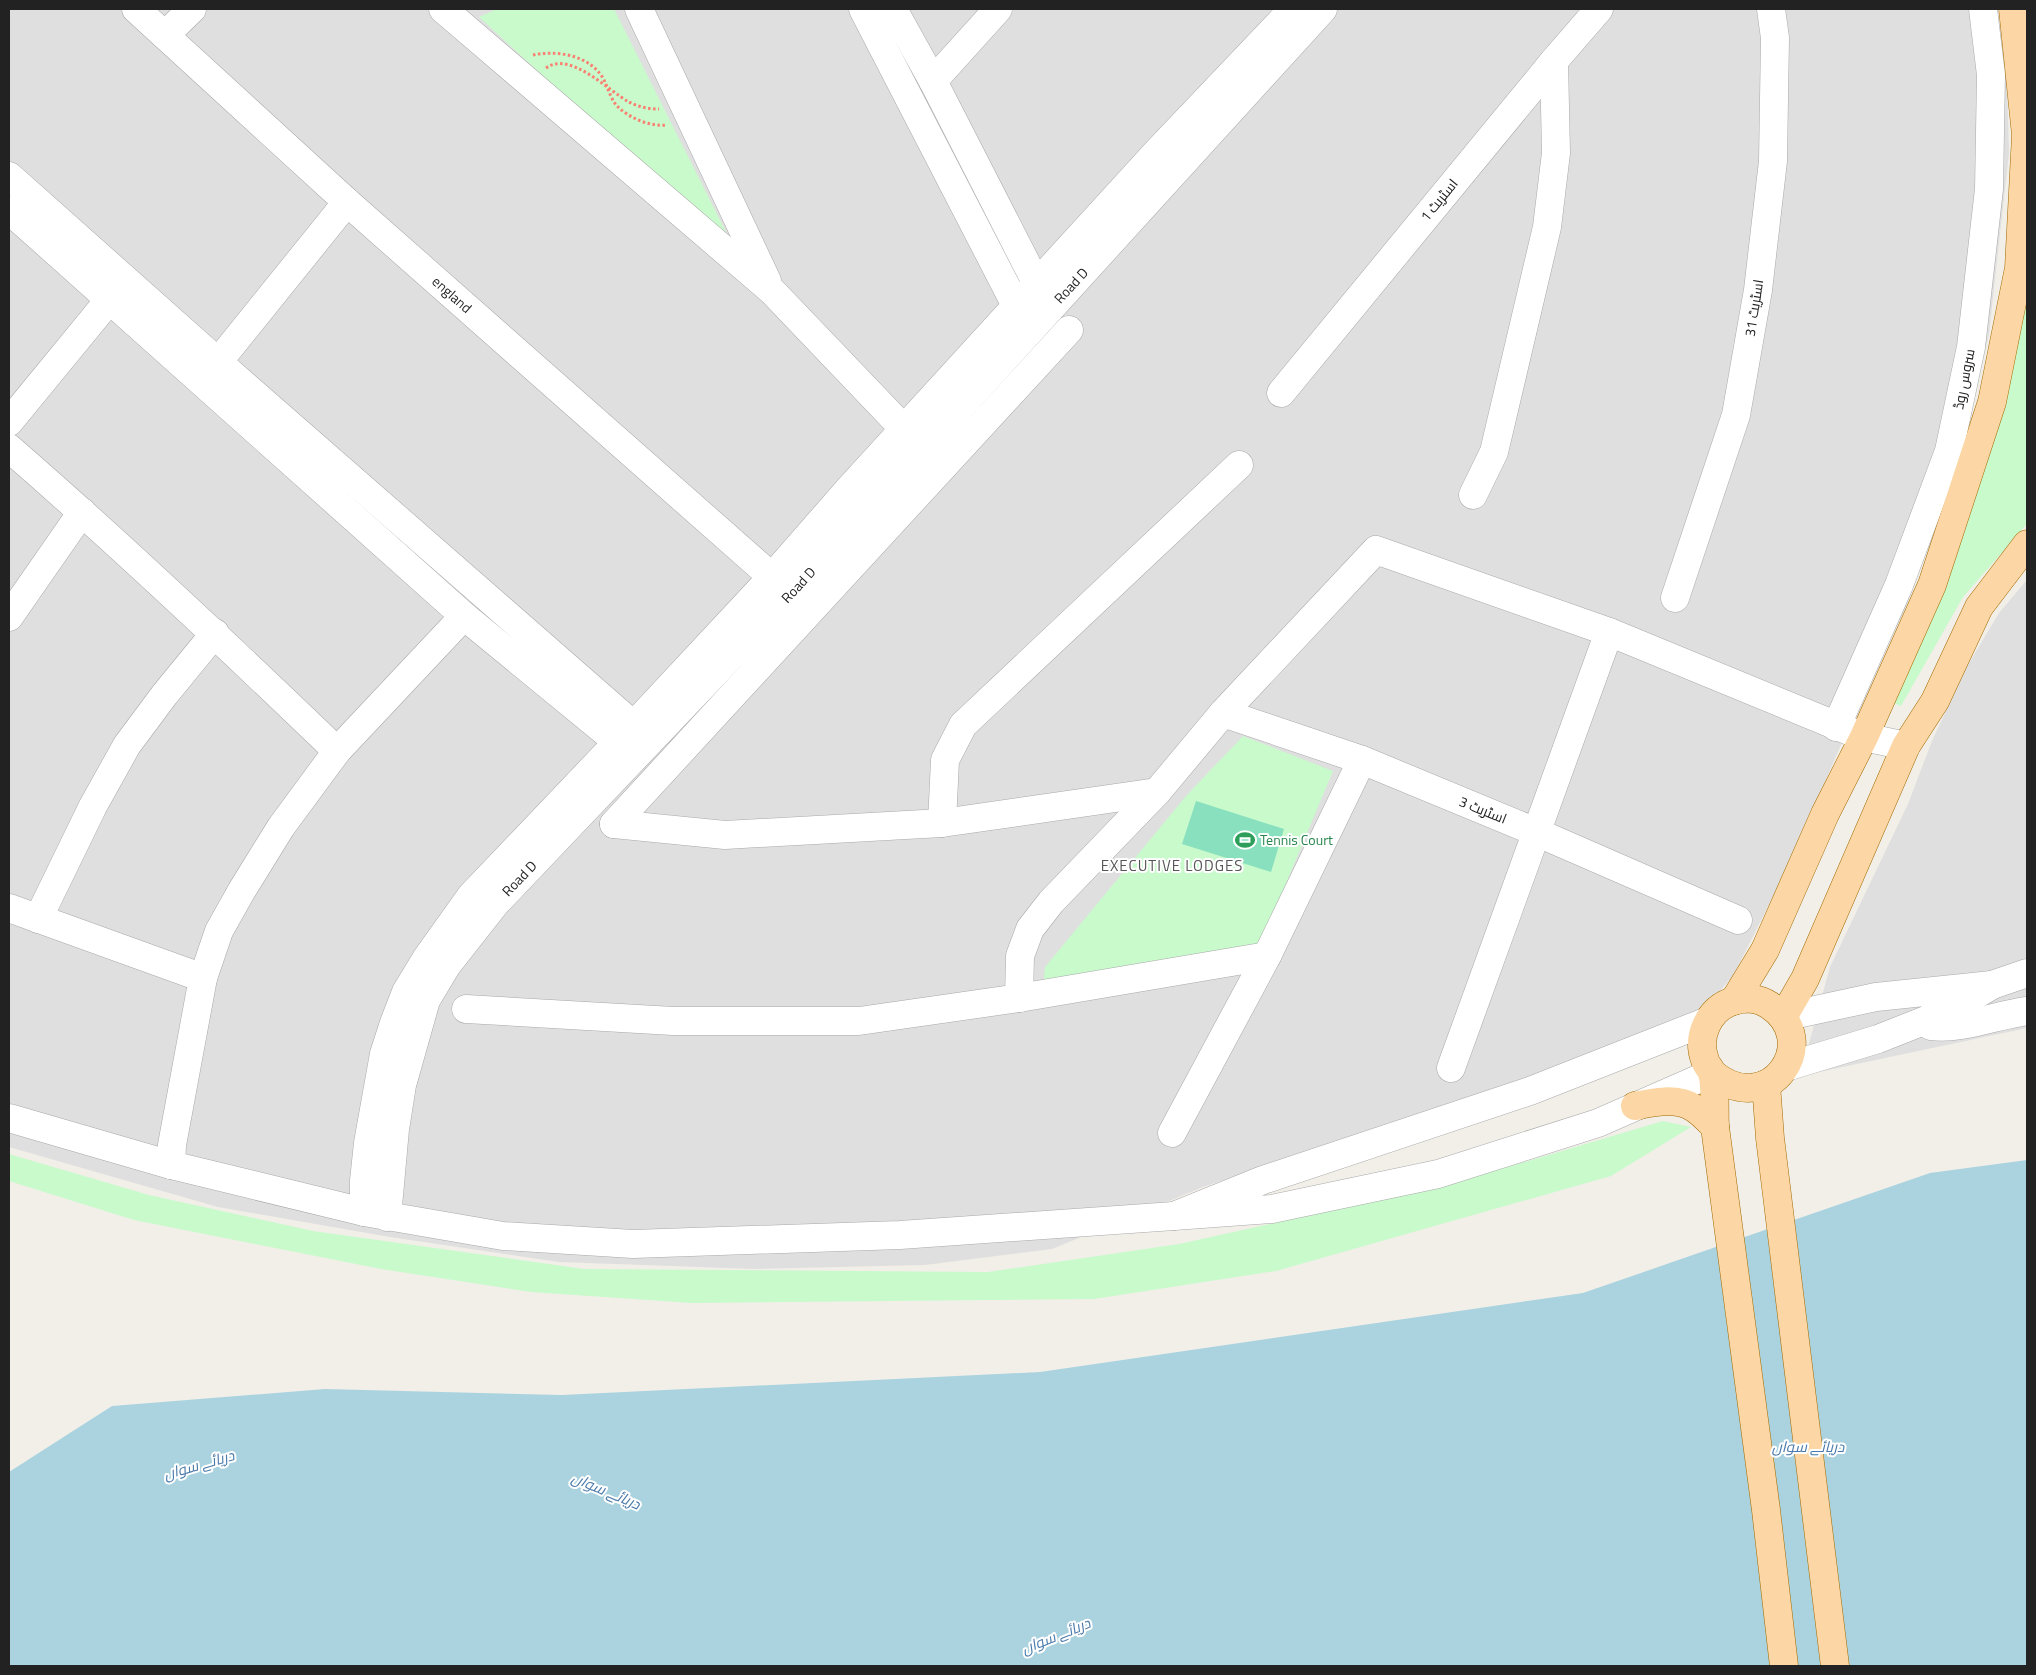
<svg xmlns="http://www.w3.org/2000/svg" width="2036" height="1675" viewBox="0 0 2036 1675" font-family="'Titillium Web',Cairo,sans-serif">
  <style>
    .residential { fill: #e0dfdf }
    .park { fill: #c8facc }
    .pitch { fill: #88e0be }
    .water { fill: #aad3df }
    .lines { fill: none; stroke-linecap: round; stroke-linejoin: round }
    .minor-casing { stroke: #a9a9a9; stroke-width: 29 }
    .major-casing { stroke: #a06b00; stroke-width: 29 }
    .path { stroke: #fa8072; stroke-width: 3; stroke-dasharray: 2.5 2.5; stroke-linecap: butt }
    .minor { stroke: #fff; stroke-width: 28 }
    .major { stroke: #fcd6a4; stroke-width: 28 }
    .labels { text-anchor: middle; stroke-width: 4; stroke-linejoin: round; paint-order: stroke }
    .street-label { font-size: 14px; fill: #222; stroke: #fff }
    .leisure-label { font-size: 14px; fill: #27864d; stroke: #fff; text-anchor: start }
    .neighbourhood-label { font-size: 15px; letter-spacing: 1px; fill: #555; stroke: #fff }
    .water-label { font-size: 15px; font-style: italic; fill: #4a7aab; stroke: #fff }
  </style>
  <rect width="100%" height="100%" fill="#f2efe9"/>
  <g class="residential">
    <polygon points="9,9 1994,9 2007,82 2009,153 1989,334 1959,466 1906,607 1860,701 1789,865 1733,976 1703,1010 1597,1054 1203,1187 1052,1249 925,1265 755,1269 559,1262 390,1237 218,1207 9,1147"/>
    <polygon points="2027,580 2027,1028 1800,1076 1830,967 1908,804 1932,741 1966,668 1999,613"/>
  </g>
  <g class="park">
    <polygon points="497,9 614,9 738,256 479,17"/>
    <polygon points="2027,291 2027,524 1963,597 1901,706 1888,701"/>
    <polygon points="1243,736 1333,771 1259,948 1043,987 1045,967 1186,796"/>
    <polygon points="1663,1121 1691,1127 1611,1176 1276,1271 1094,1299 692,1303 531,1292 381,1269 134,1220 9,1181 9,1154 149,1195 313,1231 584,1269 988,1272 1179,1244 1447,1185"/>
  </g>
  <polygon class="pitch" points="1196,801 1284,829 1271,872 1182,844"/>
  <polygon class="water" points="2027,1160 2027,1666 9,1666 9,1472 112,1406 325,1389 562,1395 1040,1372 1583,1293 1930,1173"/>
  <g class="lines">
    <defs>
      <g id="minor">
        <path id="s1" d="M136 9 347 202 772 577"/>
        <polyline points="443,9 771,290 904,429"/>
        <polyline points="639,9 767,281"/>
        <polyline points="863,9 1025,323"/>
        <polyline points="893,9 933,81 1045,300"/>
        <polyline points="165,35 192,9"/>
        <polyline points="933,81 998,9"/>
        <polyline points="9,176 218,362 648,738"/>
        <polyline points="9,210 464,616 631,753"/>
        <polyline points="218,362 347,202"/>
        <polyline points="1281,393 1554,61 1599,9"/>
        <polyline points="9,422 110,299"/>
        <path d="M9 448C122 546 230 648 337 751"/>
        <polyline points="1473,495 1494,452 1547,227 1556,153 1554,61"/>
        <polyline points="1675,598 1736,415 1758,290 1773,161 1775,38 1771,9"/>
        <polyline points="9,617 82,512"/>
        <polyline points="1223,713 1362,760 1536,832 1738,920"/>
        <polyline points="1836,727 1899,585 1949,451 1971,347 1989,189 1991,75 1983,9"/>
        <polyline points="942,823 945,760 963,725 1239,465"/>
        <polyline points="614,824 1069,330"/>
        <polyline points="614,824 725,835 942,823 1157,792"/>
        <polyline points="9,908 203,978"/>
        <polyline points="38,919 93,806 127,745 165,694 215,633"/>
        <polyline points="1992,985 2027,973"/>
        <polyline points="1019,998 1020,956 1030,929 1051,902 1157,792 1223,713 1376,550 1609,632 1864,737 1906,746"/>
        <polyline points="466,1009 673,1021 859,1021 1019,998 1267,956"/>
        <polyline points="1783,1017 1876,997 1992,985 1949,1011 1878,1039 1786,1067"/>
        <polyline points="1708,1021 1530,1091 1263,1180 1174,1216 1272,1209 1438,1174 1598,1123 1712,1073"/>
        <path d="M1931 1026C1962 1030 1996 1015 2027 1011"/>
        <polyline points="1451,1068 1609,632"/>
        <polyline points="9,1118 171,1165 364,1212 503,1236 633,1244 900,1235 1174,1216"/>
        <polyline points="1172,1133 1267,956 1362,760"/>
        <polyline points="171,1165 172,1145 203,978 219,931 242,890 281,827 337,751 464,616"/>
        <polyline points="364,1212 364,1181 368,1143 384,1054 394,1023 406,992 426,959 471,896 634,725 772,577 849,489 1156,153 1293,9"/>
        <path id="s2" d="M387 1217 395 1129 402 1085 426 1000 447 965 495 904 794 590 1323 9"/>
      </g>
      <g id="major">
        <polyline points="1734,1001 1765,950 1825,814 1864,737 1932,585 1992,402 2019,268 2026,135 2013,9"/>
        <polyline points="1783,1017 1805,979 1906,746 1935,701 1979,607 2027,544"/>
        <path d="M1712 1073C1769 1121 1824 1041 1769 1005 1759 998 1744 997 1733 1001 1709 1009 1696 1036 1705 1060 1706 1065 1711 1069 1712 1073 1716 1086 1714 1112 1715 1127L1766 1510 1784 1666"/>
        <polyline points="1766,1084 1770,1138 1835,1666"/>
        <path d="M1635 1106C1653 1102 1677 1097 1694 1108 1702 1113 1708 1120 1715 1127"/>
      </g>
    </defs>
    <use href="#minor" class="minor-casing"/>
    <use href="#major" class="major-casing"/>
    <g class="path">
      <path d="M533 55C557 50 589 55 603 78 608 87 610 98 617 106 629 118 650 127 667 125"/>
      <path d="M546 68C570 50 610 92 629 102 638 107 649 109 659 109"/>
    </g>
    <use href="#minor" class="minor"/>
    <use href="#major" class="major"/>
  </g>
  <defs>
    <symbol id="stadium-bare" viewBox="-9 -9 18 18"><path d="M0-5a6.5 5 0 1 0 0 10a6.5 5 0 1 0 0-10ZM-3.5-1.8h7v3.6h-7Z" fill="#2e9e5b" stroke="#fff" stroke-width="2.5" paint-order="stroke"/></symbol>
  </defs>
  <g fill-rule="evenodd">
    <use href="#stadium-bare" x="1231" y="826" width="28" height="28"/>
  </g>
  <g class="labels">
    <g class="street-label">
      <text transform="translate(1439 200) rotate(-51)" y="5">اسٹریٹ 1</text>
      <text dy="5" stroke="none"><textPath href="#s2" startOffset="1185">Road D</textPath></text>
      <text dy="5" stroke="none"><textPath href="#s1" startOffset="426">england</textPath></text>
      <text transform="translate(1754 308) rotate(-81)" y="5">اسٹریٹ 31</text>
      <text transform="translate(1964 379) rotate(-79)" y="5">سروس روڈ</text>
      <text dy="5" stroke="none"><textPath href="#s2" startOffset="780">Road D</textPath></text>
      <text transform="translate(1483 810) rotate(22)" y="5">اسٹریٹ 3</text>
      <text dy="5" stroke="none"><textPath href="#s2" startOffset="375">Road D</textPath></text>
    </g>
    <g class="leisure-label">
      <text x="1260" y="845">Tennis Court</text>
    </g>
    <g class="neighbourhood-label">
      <text x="1172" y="871">EXECUTIVE LODGES</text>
    </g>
    <g class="water-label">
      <text x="1808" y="1452">دریائے سواں</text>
      <text transform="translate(199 1465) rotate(-16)" y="5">دریائے سواں</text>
      <text transform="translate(606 1491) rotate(23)" y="5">دریائے سواں</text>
      <text transform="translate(1056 1636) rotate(-22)" y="5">دریائے سواں</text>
    </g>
  </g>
  <rect width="2036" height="1675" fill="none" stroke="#222222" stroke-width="20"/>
</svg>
